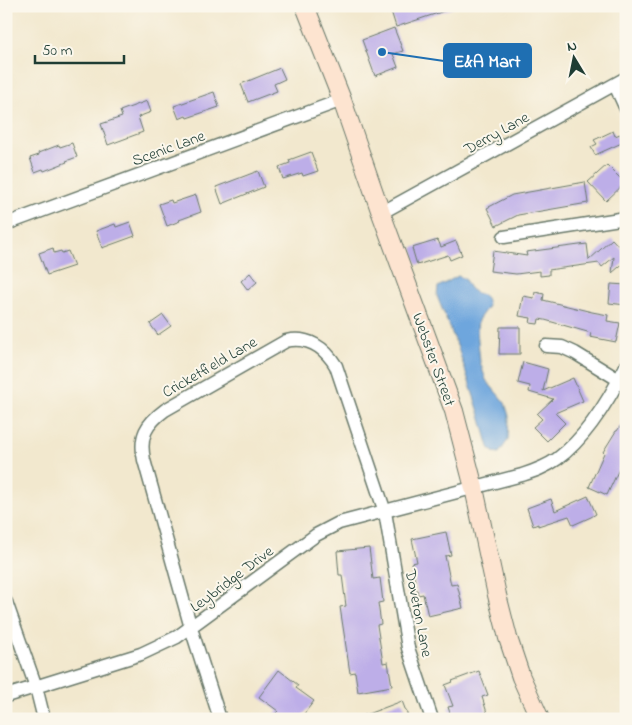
<svg xmlns="http://www.w3.org/2000/svg" width="632" height="725" viewBox="0 0 632 725" font-family="'Indie Flower',sans-serif">
  <style>
    .water { fill: #6ea6dd; stroke: #467288 }
    .building { fill: #bdaee8 }
    .lines { fill: none; stroke-linecap: round; stroke-linejoin: round }
    .street-casing { stroke: #69796a; stroke-width: 15 }
    .secondary-casing { stroke: #69796a; stroke-width: 20 }
    .street { stroke: #fff; stroke-width: 12 }
    .secondary { stroke: #fde4d0; stroke-width: 18 }
    .labels { text-anchor: middle; stroke-width: 4; stroke-linejoin: round; paint-order: stroke }
    .street-label { font-size: 16px; fill: #1f3d34; stroke: #fbf7ec }
    .leader { fill: none; stroke: #1f6fb2; stroke-width: 2 }
    .callout-dot { fill: #1f6fb2; stroke: #fbf7ec; stroke-width: 2 }
    .callout { fill: #1f6fb2; stroke: #1f6fb2; stroke-width: 2 }
    .callout-label { font-size: 18px; text-anchor: middle; font-weight: bold; fill: #fff }
  </style>
  <rect width="100%" height="100%" fill="#fbf7ec"/>
  <filter id="ink" filterUnits="userSpaceOnUse"><feTurbulence type="fractalNoise" baseFrequency=".02" numOctaves="2"/><feDisplacementMap in="SourceGraphic" scale="10" xChannelSelector="R" yChannelSelector="G"/><feConvolveMatrix kernelMatrix="1 2 1 2 8 2 1 2 1" color-interpolation-filters="sRGB"/></filter>
  <filter id="wash" filterUnits="userSpaceOnUse"><feTurbulence type="fractalNoise" baseFrequency=".0096" numOctaves="4" result="noise"/><feDisplacementMap in="SourceGraphic" scale="20" xChannelSelector="R" yChannelSelector="G"/><feGaussianBlur stdDeviation="1.12" result="paint"/><feColorMatrix in="noise" values="0 0 0 0 0 0 0 0 0 0 0 0 0 0 0 0 0 1.4 0 .05"/><feComposite in="paint" operator="in"/></filter>
  <g filter="url(#wash)">
    <rect width="100%" height="100%" fill="#f2e8ce"/>
    <path class="water" d="M458 276 465 279C467 284 469 289 475 292 484 297 486 293 488 306L478 320 477 330 480 362 486 380 505 403 509 416 508 440 499 453 493 452 489 447 479 412 458 348 437 296 438 287Z"/>
    <g id="blocks">
      <g class="building">
        <polygon points="404,6 452,6 453,8 396,27 391,11"/>
        <polygon points="394,28 403,51 393,54 398,67 375,76 362,40"/>
        <polygon points="280,68 285,79 274,84 277,91 248,102 241,84"/>
        <polygon points="214,92 219,107 187,118 186,116 179,119 174,106"/>
        <polygon points="147,101 151,112 138,117 143,132 108,145 101,124 122,117 120,111"/>
        <polygon points="613,131 615,136 620,134 624,142 595,155 591,147 597,144 594,140"/>
        <polygon points="72,143 77,157 66,161 67,162 44,171 43,169 35,172 30,158 39,155 38,153 59,145 60,147"/>
        <polygon points="311,152 318,171 303,176 302,173 283,179 279,167 290,163 289,160"/>
        <polygon points="607,165 625,183 606,201 588,182"/>
        <polygon points="258,171 264,187 222,204 216,187"/>
        <polygon points="585,182 588,203 518,215 496,226 487,208 512,195"/>
        <polygon points="196,195 201,212 179,220 180,221 167,226 159,204 171,200 172,203"/>
        <polygon points="130,222 135,236 102,248 96,231 115,224 116,227"/>
        <polygon points="612,239 626,254 626,261 612,273 614,257 602,267 599,263 555,269 549,270 549,275 540,276 540,271 516,274 490,271 493,251 527,256 526,252 587,244 589,260"/>
        <polygon points="438,240 441,247 456,241 462,255 450,260 448,255 417,265 412,248"/>
        <polygon points="53,248 54,253 61,251 62,253 68,251 74,266 47,275 39,253"/>
        <polygon points="250,273 257,282 248,290 241,281"/>
        <polygon points="611,284 626,285 626,305 609,303"/>
        <polygon points="535,292 544,294 543,300 592,312 608,315 607,321 620,323 616,342 590,337 591,333 545,320 539,319 538,324 530,323 531,318 519,316 523,296 534,298"/>
        <polygon points="163,315 171,326 158,335 150,324"/>
        <polygon points="500,327 520,327 520,354 499,354"/>
        <polygon points="523,362 548,369 543,391 573,378 583,401 555,413 565,423 547,441 533,427 542,419 537,414 553,399 529,392 530,386 518,383"/>
        <polygon points="626,418 626,454 607,495 589,487 604,453 603,452 616,431 617,431"/>
        <polygon points="588,496 596,514 591,517 573,525 569,516 538,526 538,524 533,526 527,508 551,499 555,511"/>
        <polygon points="446,532 451,555 445,556 451,585 457,584 463,608 428,616 423,594 418,595 411,563 417,562 412,539"/>
        <polygon points="369,548 373,579 380,578 383,602 378,603 381,624 377,625 383,663 388,662 392,686 358,692 355,672 350,673 340,607 346,606 342,575 339,575 337,551"/>
        <polygon points="279,670 298,685 296,688 314,701 300,719 281,719 275,714 278,711 259,697"/>
        <polygon points="479,671 488,695 482,697 489,719 452,719 448,707 453,706 445,685 453,682 452,681"/>
        <polygon points="402,701 409,719 357,719 357,718"/>
      </g>
    </g>
  </g>
  <g filter="url(#ink)">
    <use href="#blocks" fill-opacity="0" stroke="#69796a" stroke-width="1"/>
    <g class="lines">
      <defs>
        <g id="street">
          <polyline points="615,85 626,109"/>
          <polyline points="381,213 626,78"/>
          <polyline points="6,224 342,100"/>
          <polyline points="504,237 626,218"/>
          <polyline points="546,346 562,347 575,353 619,380"/>
          <polyline points="6,602 36,687 44,719"/>
          <path d="M6 696 141 654 177 637 316 535 339 523 522 475C534 471 546 467 557 459 586 438 610 398 626 366"/>
          <path d="M220 719 191 628 144 460C139 436 146 424 165 410L286 341C308 336 325 348 336 366L385 512 408 648 432 719"/>
        </g>
        <polyline id="secondary" points="305,6 342,100 381,213 454,411 474,488 497,595 508,638 521,677 540,719"/>
      </defs>
      <use href="#street" class="street-casing"/>
      <use href="#secondary" class="secondary-casing"/>
      <use href="#street" class="street"/>
      <use href="#secondary" class="secondary"/>
    </g>
  </g>
  <g class="labels">
    <g class="street-label">
      <text transform="translate(496 132) rotate(-29)" y="6">Derry Lane</text>
      <text transform="translate(168 147) rotate(-20)" y="6">Scenic Lane</text>
      <text transform="translate(435 359) rotate(70)" y="6">Webster Street</text>
      <text transform="translate(209 366) rotate(-30)" y="6">Cricketfield Lane</text>
      <text transform="translate(231 578) rotate(-37)" y="6">Leybridge Drive</text>
      <text transform="translate(420 613) rotate(79)" y="6">Doveton Lane</text>
    </g>
  </g>
  <path class="leader" d="M382 52L444 61"/>
  <circle class="callout-dot" cx="382" cy="52" r="5"/>
  <rect class="callout" x="444" y="44" width="87" height="33" rx="5"/>
  <g class="callout-label">
    <text x="487" y="67">E&amp;A Mart</text>
  </g>
  <rect width="632" height="725" fill="none" stroke="#fbf7ec" stroke-width="25"/>
  <g transform="translate(574 58) rotate(350)" stroke="#fbf7ec" stroke-width="4" paint-order="stroke">
  <path d="M0-4L9 19L0 12L-9 19Z" fill="#1f3d34"/>
  <text y="-8" font-size="14" font-weight="bold" text-anchor="middle" fill="#1f3d34">N</text>
  </g>
  <path d="M35 55v8h89v-8" fill="none" stroke="#1f3d34" stroke-width="2.5"/>
  <text x="42" y="55" font-size="15" fill="#1f3d34" stroke="#fbf7ec" stroke-width="4" paint-order="stroke">50 m</text>
</svg>
